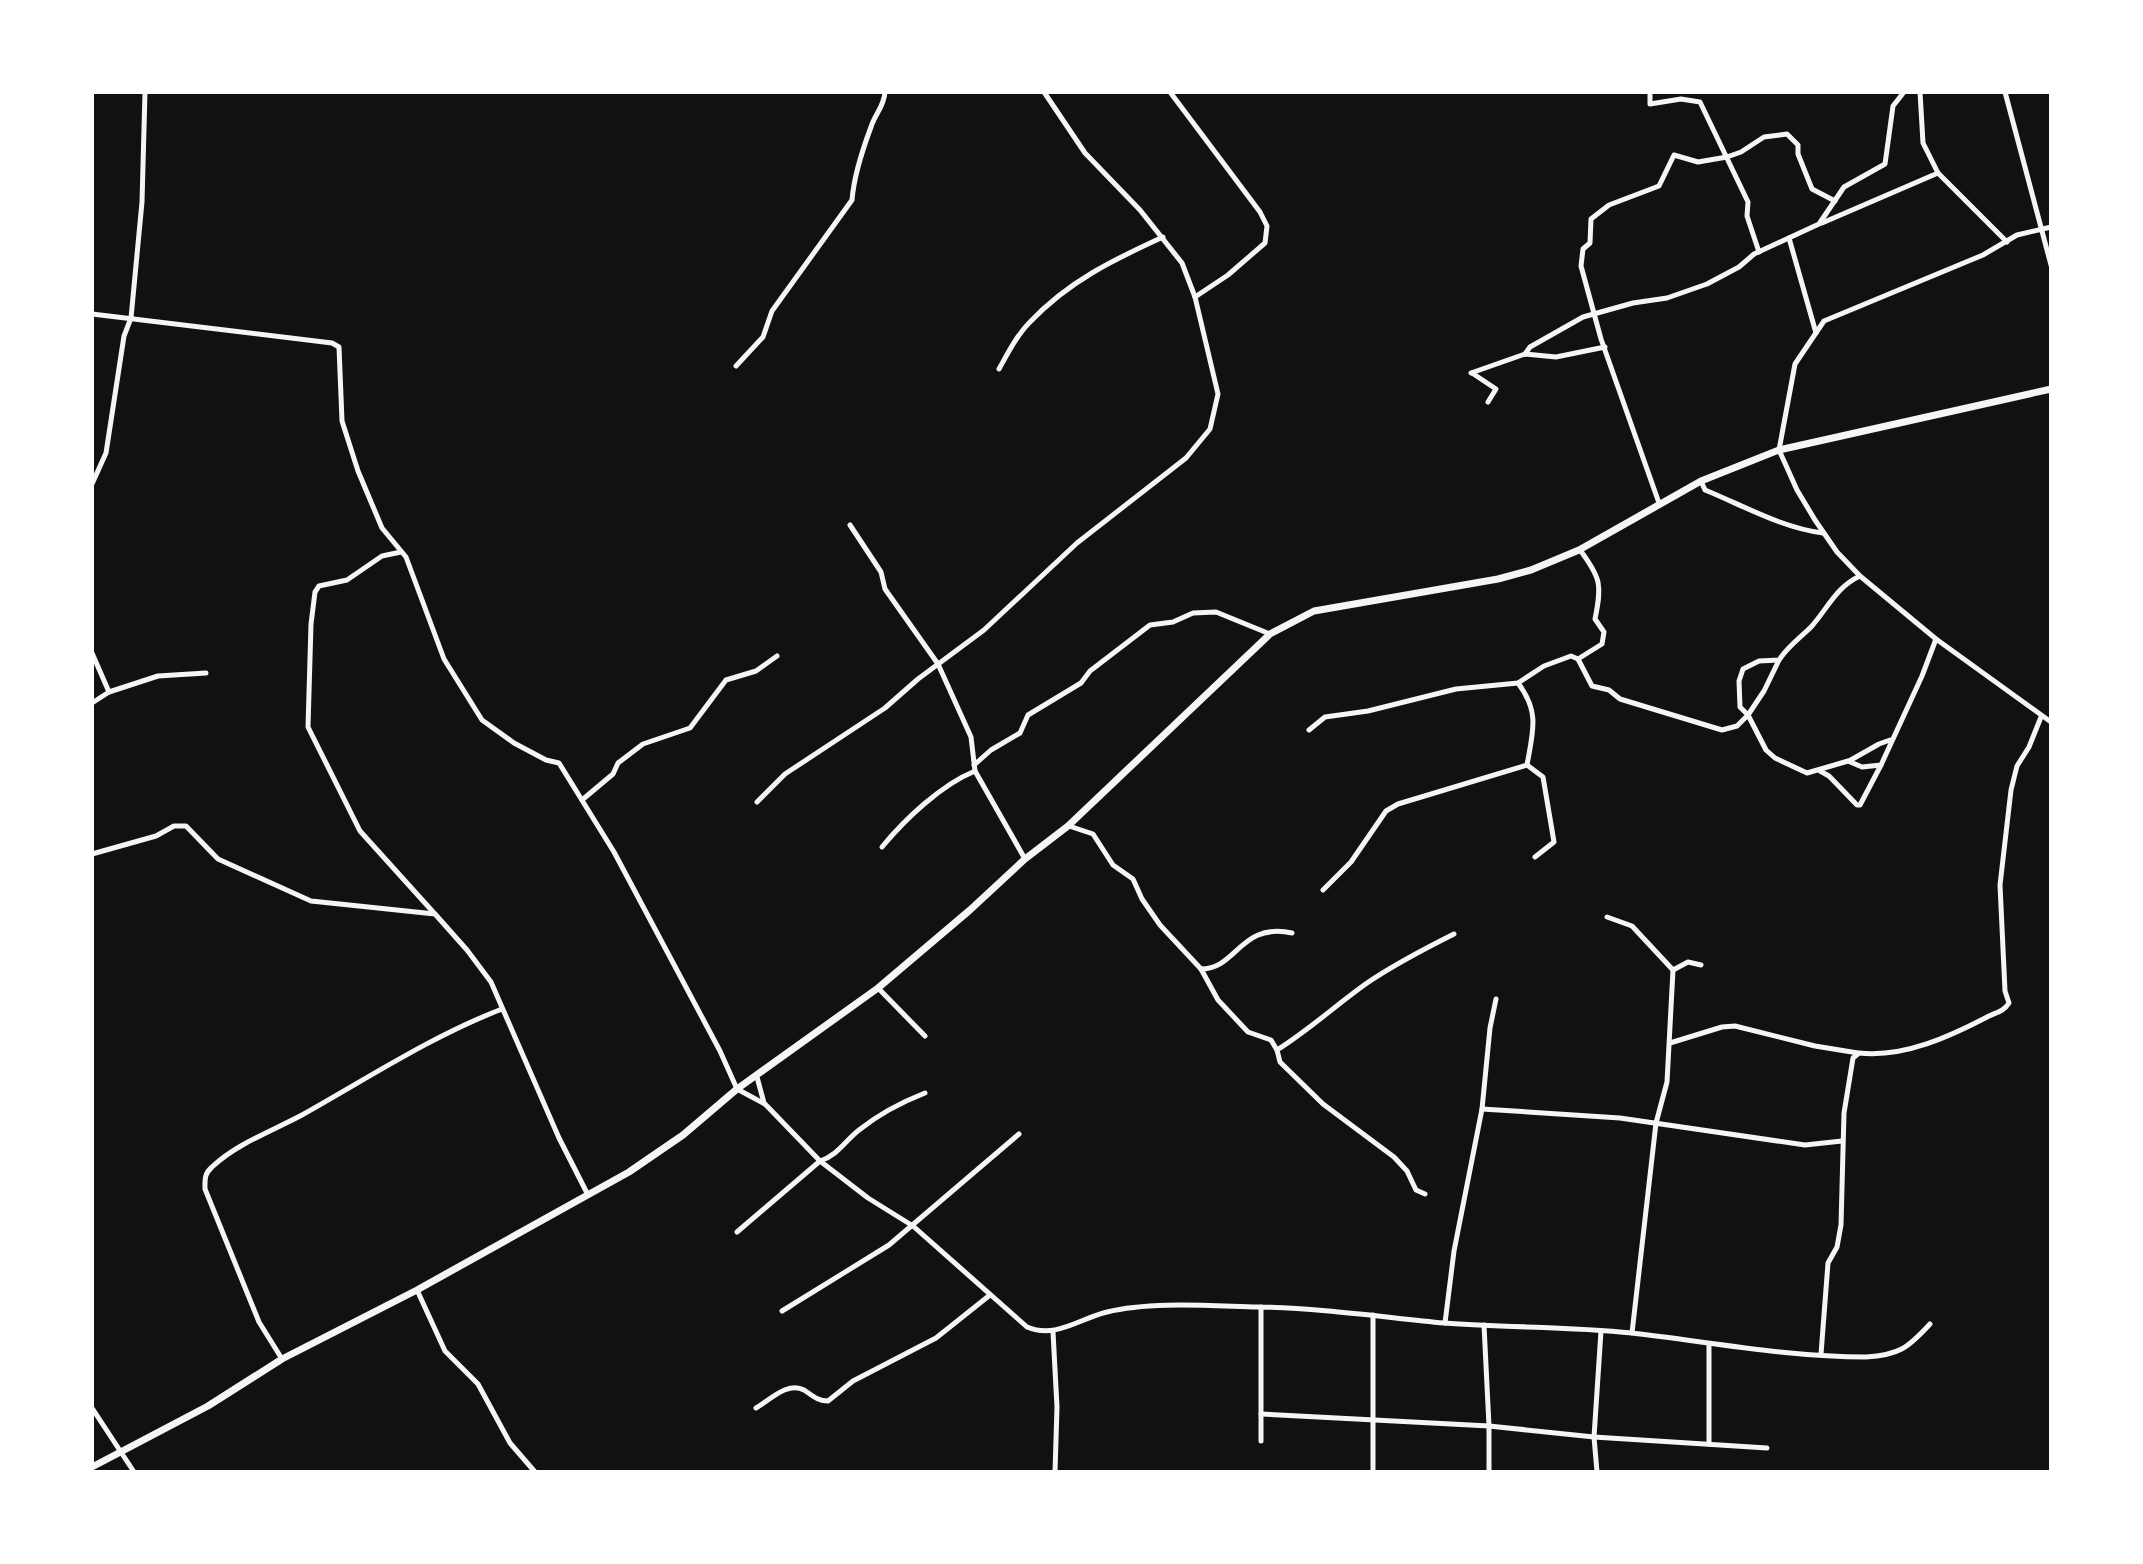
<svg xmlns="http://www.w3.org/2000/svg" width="2143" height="1564" viewBox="0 0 2143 1564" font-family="'Public Sans',sans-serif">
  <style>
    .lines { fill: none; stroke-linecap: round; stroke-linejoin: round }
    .minor { stroke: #f5f5f5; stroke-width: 5 }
    .secondary { stroke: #f5f5f5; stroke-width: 7 }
  </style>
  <rect width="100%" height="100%" fill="#111"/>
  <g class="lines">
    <g class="minor">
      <polyline points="1170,92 1260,212 1267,226 1265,243 1228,275 1195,297"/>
      <polyline points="1650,92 1650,104 1681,99 1700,102 1748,202 1747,216 1759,252"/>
      <polyline points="1920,92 1923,143 1938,173 2007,242"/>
      <polyline points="2005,92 2051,265"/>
      <polyline points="1822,223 1938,173"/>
      <polyline points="2051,227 2017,235 1983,255 1824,321 1795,364 1779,450 1797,490 1815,520 1837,552 1860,576 1936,639 2051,722"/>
      <polyline points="1789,238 1816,333"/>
      <path d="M92 314 332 343 339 347 342 421 358 471 382 528 406 557 444 659 482 720 514 743 546 760 559 763 614 852 720 1051 737 1089 765 1104 820 1161 868 1198 913 1226 1027 1327C1056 1339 1078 1319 1107 1312 1150 1301 1213 1306 1258 1307 1320 1308 1382 1317 1444 1323 1507 1328 1569 1326 1632 1333 1710 1342 1788 1357 1866 1357 1899 1355 1908 1348 1930 1324"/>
      <polyline points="1525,354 1530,347 1583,317 1633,303 1667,298 1707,284 1739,267 1754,254 1819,224 1844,187 1885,164 1893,106 1904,92"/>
      <path d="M736 366 763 337 772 311 852 200C854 175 862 151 871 127 875 114 884 107 885 92"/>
      <path d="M999 369C1008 353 1017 335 1030 322 1069 281 1113 260 1163 237"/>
      <polyline points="1471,373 1525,354 1556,357 1605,347"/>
      <polyline points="1472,373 1496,389 1488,402"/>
      <path d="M1701 481 1705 490C1742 505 1782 528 1823 533"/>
      <polyline points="92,484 106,453 124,336 131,318 142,202 145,92"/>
      <polyline points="1659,503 1601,339 1581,266 1583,249 1590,243 1591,219 1609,205 1659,186 1674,155 1698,162 1727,157 1741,152 1764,137 1787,134 1798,145 1798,154 1812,189 1835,201"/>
      <polyline points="850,525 881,572 885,589 938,664 971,737 975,771 1025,859"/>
      <polyline points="401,552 382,556 347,580 319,586 315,592 311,624 308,727 360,831 434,913"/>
      <polyline points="92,653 109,692"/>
      <path d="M1578 659 1602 644 1604 632 1595 619C1602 585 1601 578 1580 550"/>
      <polyline points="1779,660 1764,691 1748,715 1766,750 1775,758 1807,773 1848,761 1862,767 1881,765 1922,676 1936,639"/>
      <polyline points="92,703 109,692 158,676 206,673"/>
      <path d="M1309 730 1325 717 1368 711 1456 689 1518 683 1544 666 1571 656 1578 659 1592 686 1609 690 1620 699 1722 730 1737 726 1748 715 1740 707 1739 681 1743 669 1759 661 1779 660C1788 646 1800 638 1811 627 1828 608 1836 587 1860 576"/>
      <polyline points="1849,761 1879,744 1890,740"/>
      <polyline points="974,765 991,750 1020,733 1028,715 1081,683 1090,671 1150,625 1173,622 1193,613 1216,612 1270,634"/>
      <polyline points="1527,765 1543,777 1554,842 1535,857"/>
      <polyline points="1820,771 1829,776 1857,805 1860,805 1881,765"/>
      <polyline points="582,800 613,774 618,763 643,744 690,728 726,680 756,671 777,656"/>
      <polyline points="757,802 785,774 885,708 918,679 984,630 1077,543 1186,458 1210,429 1218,394 1195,297 1182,263 1140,210 1085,153 1044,92"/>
      <polyline points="1069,826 1093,834 1113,865 1133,879 1142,899 1160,925 1201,969 1218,1000 1248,1032 1271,1040 1277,1050 1280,1062 1323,1104 1394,1157 1407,1171 1416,1190 1425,1194"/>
      <path d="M882 847C905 819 941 785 975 771"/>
      <polyline points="92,854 156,836 174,826 186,826 218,859 311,901 435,914 467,950 491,982 559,1138 588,1195"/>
      <path d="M1323 890 1351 862 1386 811 1398 804 1527 765C1533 731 1540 712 1518 683"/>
      <polyline points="1607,917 1632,926 1673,970 1667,1082 1656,1123 1632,1333"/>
      <path d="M1201 969C1237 969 1240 922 1292 933"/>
      <polyline points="1673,970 1688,962 1701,965"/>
      <polyline points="878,988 925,1036"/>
      <polyline points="1670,1043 1722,1027 1735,1026 1815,1046 1858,1053"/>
      <path d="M1277 1050C1309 1030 1336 1005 1367 983 1395 964 1424 949 1454 934"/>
      <polyline points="757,1077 764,1103"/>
      <polyline points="1482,1109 1620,1118 1805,1145 1842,1141"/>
      <path d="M737 1232 820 1161C838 1155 845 1141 859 1130 879 1114 902 1102 925 1093"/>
      <polyline points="417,1290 445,1351 478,1384 510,1443 535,1472"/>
      <polyline points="782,1311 889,1245 1019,1134"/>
      <polyline points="1373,1315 1373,1472"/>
      <polyline points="1445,1323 1454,1251 1482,1109 1490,1028 1496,999"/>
      <polyline points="1484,1325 1489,1426 1489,1472"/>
      <polyline points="1053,1332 1057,1407 1055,1472"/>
      <path d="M1821 1354 1828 1263 1837 1247 1841 1225 1844 1113 1853 1058 1859 1053C1904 1058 1951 1036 1989 1016 1998 1012 2004 1011 2009 1003L2005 991 2000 885 2011 790 2017 766 2029 747 2041 717"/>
      <path d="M282 1359 259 1322 205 1189C205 1180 204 1174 212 1167 236 1144 272 1131 302 1115 368 1078 432 1036 502 1009"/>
      <polyline points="92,1408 134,1472"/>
      <path d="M756 1408C770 1400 788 1381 804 1390 813 1396 818 1401 828 1401L853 1381 936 1338 990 1295"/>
      <polyline points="1261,1414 1489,1426 1594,1437 1767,1448"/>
      <polyline points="1261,1441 1261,1307"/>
      <polyline points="1709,1444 1709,1344"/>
      <polyline points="1597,1472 1594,1437 1601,1331"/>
    </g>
    <polyline class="secondary" points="92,1467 208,1406 282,1359 417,1290 629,1172 683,1135 737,1089 878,988 970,910 1025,859 1068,826 1270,634 1314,611 1498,579 1531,570 1579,550 1701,481 1779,450 2051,389"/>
  </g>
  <rect width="2143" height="1564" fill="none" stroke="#ffffff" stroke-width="188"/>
</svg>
